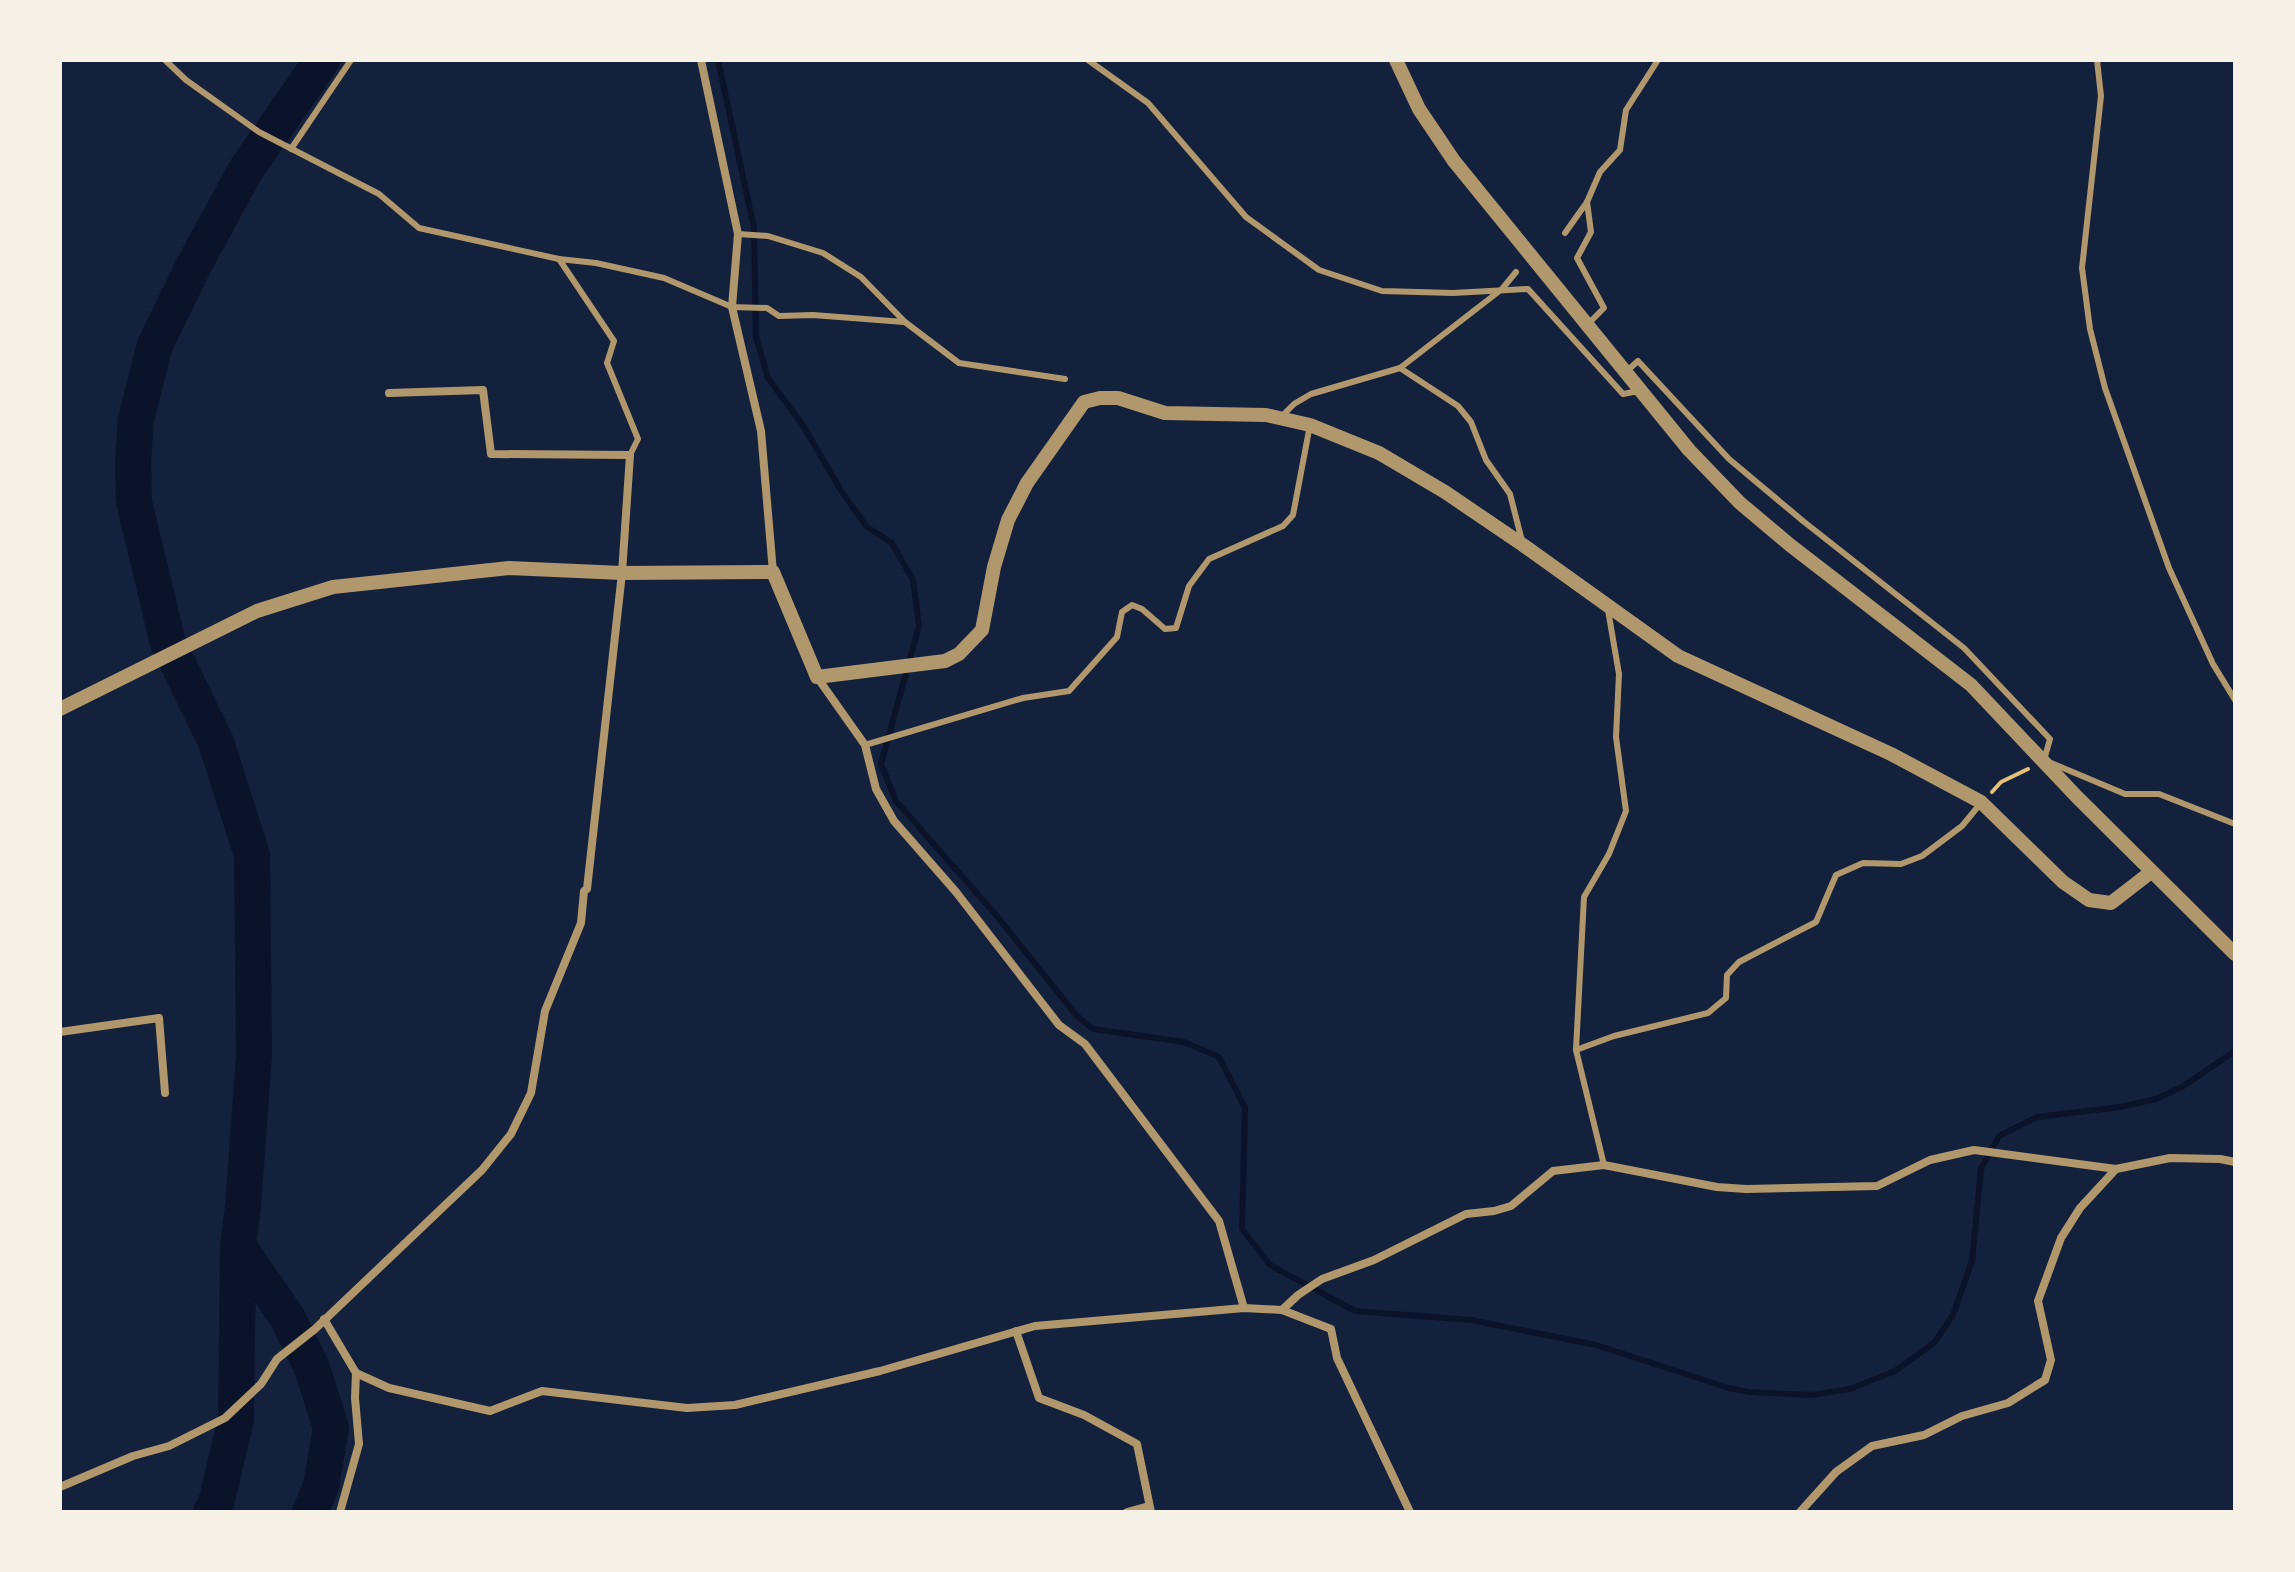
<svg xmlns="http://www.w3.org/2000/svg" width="2295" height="1572" viewBox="0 0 2295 1572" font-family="Karla,sans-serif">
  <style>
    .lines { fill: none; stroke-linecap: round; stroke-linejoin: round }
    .stream { stroke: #0b132b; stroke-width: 6 }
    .river { stroke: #0b132b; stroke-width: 36 }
    .path { stroke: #e5c07b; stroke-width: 4 }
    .service { stroke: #b1986c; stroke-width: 6 }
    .minor { stroke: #b1986c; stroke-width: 8 }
    .tertiary { stroke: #b1986c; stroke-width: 14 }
  </style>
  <rect width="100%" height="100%" fill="#14213d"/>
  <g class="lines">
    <polyline class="stream" points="718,60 754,228 756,337 768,378 802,424 842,492 867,527 892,543 913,580 919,626 881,764 896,801 996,915 1077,1016 1093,1029 1184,1042 1219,1057 1245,1108 1242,1229 1270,1265 1355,1311 1471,1320 1596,1345 1729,1388 1749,1392 1812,1395 1850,1389 1895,1371 1934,1343 1953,1315 1972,1261 1981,1169 1999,1136 2037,1117 2120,1107 2156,1099 2182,1087 2235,1051"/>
    <g class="river">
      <polyline points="211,1512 216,1503 236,1420 238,1246"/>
      <polyline points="310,1512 321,1486 331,1428 312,1368 287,1317 238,1246 243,1207 254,1055 252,855 216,742 168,643 134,502 133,463 136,419 155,345 193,267 245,171 322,60"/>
    </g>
    <polyline class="path" points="1992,792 2001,782 2028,769"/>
    <g class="service">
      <polyline points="165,60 186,80 259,132 379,194 419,228 559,259 614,341 607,363 638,439 630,455"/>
      <polyline points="1088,60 1148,103 1246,217 1319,270 1382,291 1453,293 1528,289 1623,394 1639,391"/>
      <polyline points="2097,60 2101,96 2082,268 2090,329 2105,388 2169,568 2213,664 2235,700"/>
      <polyline points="291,149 351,60"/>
      <polyline points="1587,202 1591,232 1577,258 1604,308 1587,325"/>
      <polyline points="1565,233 1587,202 1600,172 1620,150 1626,110 1658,60"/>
      <polyline points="738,234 768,236 823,253 861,277 905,322 959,363 1065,379"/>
      <polyline points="559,259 596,263 664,278 732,307 767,308 779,316 813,315 904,322"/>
      <polyline points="1400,368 1458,406 1471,422 1486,460 1510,494 1522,541"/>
      <polyline points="1628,370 1638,361 1729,459 1803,521 1964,648 2050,739 2044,760 2125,794 2159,794 2235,824"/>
      <polyline points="1282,416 1294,404 1311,394 1400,368 1502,289 1516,272"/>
      <polyline points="865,745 1023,698 1069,691 1117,637 1122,612 1132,605 1142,609 1165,629 1176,628 1189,586 1209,559 1283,526 1293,515 1310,425"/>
      <polyline points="1576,1050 1614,1036 1708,1013 1726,998 1727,975 1739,962 1816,922 1836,875 1863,863 1901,864 1922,856 1962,826 1981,803"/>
      <polyline points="1604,1165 1576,1050 1584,897 1609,854 1626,811 1616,737 1619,674 1608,610"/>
    </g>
    <g class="minor">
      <polyline points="701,60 738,234 732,307 761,431 773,572"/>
      <polyline points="817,677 865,745 876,789 894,821 956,892 1059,1025 1085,1044 1219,1221 1244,1308"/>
      <polyline points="60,1032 159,1018 165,1093"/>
      <polyline points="1282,1310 1331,1329 1337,1358 1410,1512"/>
      <polyline points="324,1319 356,1373 389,1388 490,1411 542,1391 687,1408 735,1405 880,1371 1035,1326 1244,1308 1282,1310 1298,1295 1322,1279 1374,1260 1466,1214 1494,1211 1511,1206 1553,1171 1604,1165 1717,1187 1746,1189 1877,1186 1930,1160 1974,1150 2116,1169 2170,1158 2220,1159 2235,1162"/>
      <polyline points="1016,1331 1039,1398 1084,1415 1137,1444 1151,1512"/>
      <polyline points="60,1487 133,1456 169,1446 225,1418 261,1384 277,1359 315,1329 482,1170 511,1134 531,1093 545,1011 581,923 584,891 587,889 622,573 630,455 491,454 483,390 389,393"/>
      <polyline points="340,1512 359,1444 355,1398 356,1373"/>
      <polyline points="1127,1512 1149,1506"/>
      <polyline points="1800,1512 1836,1472 1872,1446 1924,1435 1962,1416 2008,1403 2045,1380 2051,1360 2038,1301 2061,1238 2080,1208 2116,1169"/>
    </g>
    <g class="tertiary">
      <polyline points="1396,60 1419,109 1454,161 1689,450 1740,503 1790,545 1971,685 2077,797 2235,954"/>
      <polyline points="60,709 257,611 333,587 509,568 622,573 773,572 817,677 945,661 959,654 982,630 994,567 1008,520 1027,483 1084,402 1100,398 1118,398 1165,413 1266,415 1310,425 1379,453 1445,492 1523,545 1678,656 1891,754 1981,802 2063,882 2089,900 2111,903 2151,872"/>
    </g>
  </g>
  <rect width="2295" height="1572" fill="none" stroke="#f6f1e7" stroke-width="124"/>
</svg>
